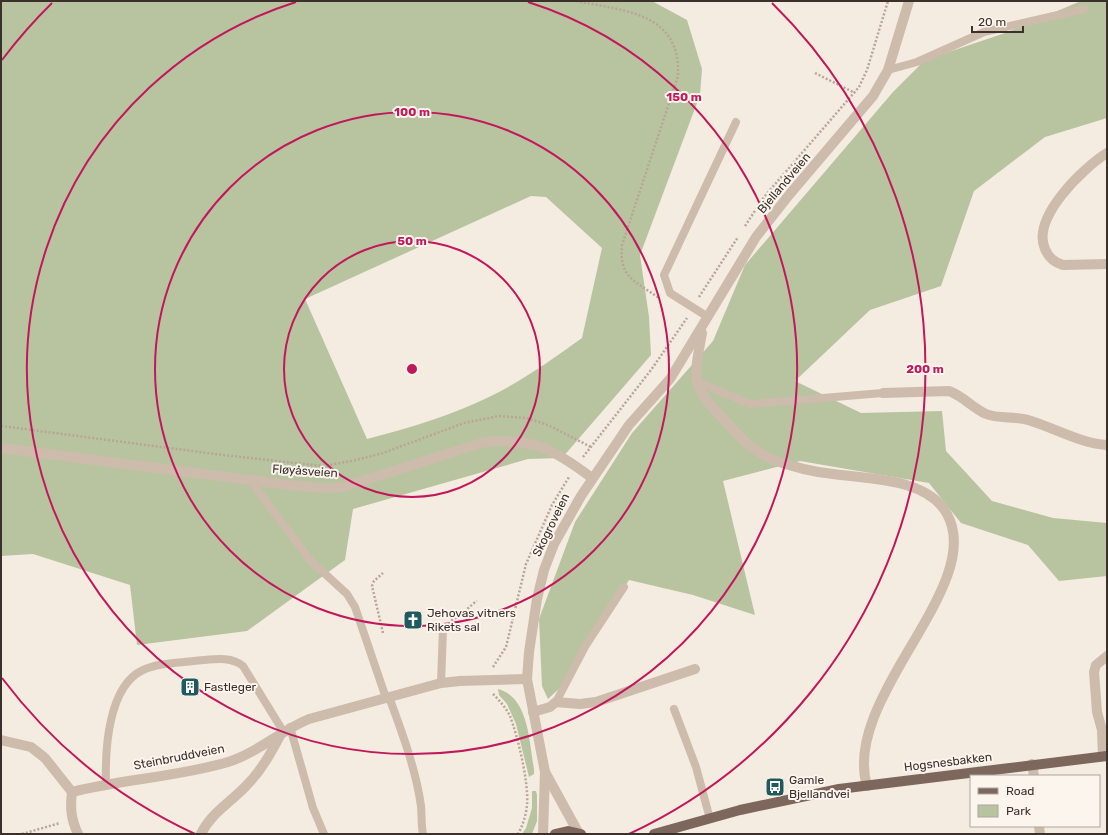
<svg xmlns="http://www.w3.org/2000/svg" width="1108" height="835" viewBox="0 0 1108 835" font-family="Rubik,sans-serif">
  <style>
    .green { fill: #b8c4a0; fill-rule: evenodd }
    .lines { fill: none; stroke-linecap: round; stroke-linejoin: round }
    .path { stroke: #b9a596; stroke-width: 2.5; stroke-dasharray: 2 2; stroke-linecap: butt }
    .service { stroke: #cdbbac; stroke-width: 8 }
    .minor { stroke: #cdbbac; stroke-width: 10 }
    .primary { stroke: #7d675c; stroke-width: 10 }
    .ring { fill: none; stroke: #c2185b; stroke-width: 2 }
    .labels { text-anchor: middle; stroke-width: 4; stroke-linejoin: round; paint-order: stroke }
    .street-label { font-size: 12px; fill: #3b302b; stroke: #fbf5ee }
    .poi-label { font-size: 12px; fill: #3b302b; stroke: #fbf5ee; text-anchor: start }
    .centre { fill: #c2185b; stroke: #fbf5ee; stroke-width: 2 }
    .ring-label { font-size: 12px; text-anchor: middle; font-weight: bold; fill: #c2185b; stroke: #fbf5ee; stroke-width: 4; stroke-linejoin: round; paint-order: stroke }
  </style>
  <rect width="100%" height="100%" fill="#f4ebe1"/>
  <g class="green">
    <path d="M1 1H652L687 20 702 69 700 95 640 255 649 317 651 355 562 458 528 459 353 509 345 560 247 631 137 645 130 585 33 554 1 556ZM531 196 546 197 602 248 582 338C553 359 522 381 489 397 450 416 409 428 367 439L305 299Z"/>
    <polygon points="1081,1 1107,1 1107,118 1045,137 974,191 941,286 870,310 795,381 861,413 942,411 946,451 992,501 1053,518 1107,523 1107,576 1059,581 1028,545 961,523 929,483 800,461 723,481 755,615 693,595 629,580 563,685 548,699 542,686 539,619 575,522 632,433 713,341 745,265 893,92 925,60 1005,33"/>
    <path d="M498 689C529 697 529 742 534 769V774L529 777 516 724 507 704 499 695Z"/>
    <polygon points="532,791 536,791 537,795 537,821 532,834 522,834 526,828 532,808"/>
  </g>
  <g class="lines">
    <g class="path">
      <path d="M576 1C624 11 681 12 678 76L622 245C619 278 635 281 659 298"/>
      <polyline points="815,73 855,93"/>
      <polyline points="745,226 764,197 859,87 867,70 888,1"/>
      <polyline points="699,297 738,237"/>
      <polyline points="1,426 223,455 323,466 352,461 383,453 464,423 499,416 526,418 548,425 591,447"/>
      <polyline points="583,457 651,370 687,318"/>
      <path d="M451 620C462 616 468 607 477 601"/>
      <polyline points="383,633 372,586 374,581 383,573"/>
      <polyline points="493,667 506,647 526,564 552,505 569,477"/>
      <path d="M493 694C500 701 506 708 510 716 518 737 529 783 527 805 526 815 523 825 518 834"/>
      <polyline points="22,834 60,823"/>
    </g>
    <g class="service">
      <polyline points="888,70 917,62 984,32 1084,9"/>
      <polyline points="708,317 670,293 664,275 736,122"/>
      <polyline points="698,382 750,404 883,393"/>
      <polyline points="249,479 310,560 347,594 355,607 386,698"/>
      <polyline points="441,683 443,629"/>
      <path d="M389 697C402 732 416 770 421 806 422 816 421 825 423 834"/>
      <polyline points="556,702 586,645 624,587"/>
      <polyline points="674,709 696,767 710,819"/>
      <polyline points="290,727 313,808 324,834"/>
      <path d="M106 783C105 750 108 686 143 670 158 663 177 663 194 661 211 660 230 655 243 666L283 731"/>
    </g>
    <g class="minor">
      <path d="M1107 153C1083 168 1031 218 1045 249 1049 258 1054 262 1063 265L1107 264"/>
      <path d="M702 333C693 381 691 386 726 422 739 436 753 451 771 459 790 466 812 472 833 474 868 479 928 478 947 514 987 586 841 698 867 786"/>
      <path d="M883 393 949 391C963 396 973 408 986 414 998 419 1015 416 1028 420 1055 428 1079 443 1107 445"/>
      <path d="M1 448 296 486 327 488 343 487 485 442C532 437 555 450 592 478"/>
      <polyline points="533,712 550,707 556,702 580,704 596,702 695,669"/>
      <path d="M1 740 31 747 45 758 72 792C123 779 178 777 228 762 257 753 280 731 309 719L441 683 460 681 527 679"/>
      <polyline points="1103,756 1102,730 1097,712 1094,672 1096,665 1107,656"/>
      <polyline points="1032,764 1034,776"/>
      <polyline points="545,772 578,832"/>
      <path d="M72 792C70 808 71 819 78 834"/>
      <polyline points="1039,826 1040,834"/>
      <path d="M201 834C211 813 231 802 246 786 262 770 272 751 282 732"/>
      <polyline points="543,834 545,772 527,679 529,652 537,599 544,570 554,544 581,496 629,425 670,379 756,237 789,195 873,96 888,70 909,1"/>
    </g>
    <g class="primary">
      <polyline points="555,834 568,831 581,834"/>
      <polyline points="654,834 740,810 839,789 1107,756"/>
    </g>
  </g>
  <g class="ring">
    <circle cx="412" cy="369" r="128"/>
    <circle cx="412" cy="369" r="257"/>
    <path d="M528 2A385 385 0 1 1 296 2"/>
    <path d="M195 834A513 513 0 0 1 2 678M2 60A513 513 0 0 1 52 3M772 3A513 513 0 0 1 629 834"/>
  </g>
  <defs>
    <symbol id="church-square" viewBox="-11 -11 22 22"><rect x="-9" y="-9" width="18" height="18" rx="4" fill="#1f5a5e" stroke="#fbf5ee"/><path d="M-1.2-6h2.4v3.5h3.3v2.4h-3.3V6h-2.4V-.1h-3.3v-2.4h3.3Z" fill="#fff"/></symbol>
    <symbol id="building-square" viewBox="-11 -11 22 22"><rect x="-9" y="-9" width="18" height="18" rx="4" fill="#1f5a5e" stroke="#fbf5ee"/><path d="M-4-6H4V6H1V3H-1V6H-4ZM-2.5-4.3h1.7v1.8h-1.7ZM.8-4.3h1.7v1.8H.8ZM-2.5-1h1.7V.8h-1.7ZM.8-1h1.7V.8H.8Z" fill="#fff"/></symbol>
    <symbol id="bus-square" viewBox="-11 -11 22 22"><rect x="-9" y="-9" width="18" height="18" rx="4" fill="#1f5a5e" stroke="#fbf5ee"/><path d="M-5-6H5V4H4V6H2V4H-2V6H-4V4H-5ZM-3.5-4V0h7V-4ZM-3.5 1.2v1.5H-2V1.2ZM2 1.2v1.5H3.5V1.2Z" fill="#fff"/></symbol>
  </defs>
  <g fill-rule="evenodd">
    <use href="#church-square" x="402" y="609" width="22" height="22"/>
    <use href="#building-square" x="179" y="676" width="22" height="22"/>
    <use href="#bus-square" x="764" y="776" width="22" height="22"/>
  </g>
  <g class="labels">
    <g class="street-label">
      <text transform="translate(784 183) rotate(-50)" y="4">Bjellandveien</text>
      <text transform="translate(305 471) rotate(4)" y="4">Fløyåsveien</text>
      <text transform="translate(551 525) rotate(-64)" y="4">Skogroveien</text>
      <text transform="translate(179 757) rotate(-11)" y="4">Steinbruddveien</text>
      <text transform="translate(948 762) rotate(-7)" y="4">Hogsnesbakken</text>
    </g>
    <g class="poi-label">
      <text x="427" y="617">Jehovas vitners<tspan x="427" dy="14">Rikets sal</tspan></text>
      <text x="204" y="691">Fastleger</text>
      <text x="789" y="784">Gamle<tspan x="789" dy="14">Bjellandvei</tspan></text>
    </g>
  </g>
  <circle cx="412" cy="369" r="6" class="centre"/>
  <g class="ring-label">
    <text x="684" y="101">150 m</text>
    <text x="412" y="116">100 m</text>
    <text x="412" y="245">50 m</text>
    <text x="925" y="373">200 m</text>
  </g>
  <rect width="1108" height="835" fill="none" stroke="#3b302b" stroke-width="4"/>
  <rect x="970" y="775" width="130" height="52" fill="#fbf5ee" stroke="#aea6a0"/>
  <rect x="978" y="788" width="20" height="6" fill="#7d675c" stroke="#aea6a0"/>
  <text x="1006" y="795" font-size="12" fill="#3b302b">Road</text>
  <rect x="978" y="805" width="20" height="12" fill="#b8c4a0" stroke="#aea6a0"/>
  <text x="1006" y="815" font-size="12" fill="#3b302b">Park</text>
  <path d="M972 26v6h51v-6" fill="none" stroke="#3b302b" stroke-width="2"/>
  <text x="978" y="26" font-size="12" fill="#3b302b" stroke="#fbf5ee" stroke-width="3" paint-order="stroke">20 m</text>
</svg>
